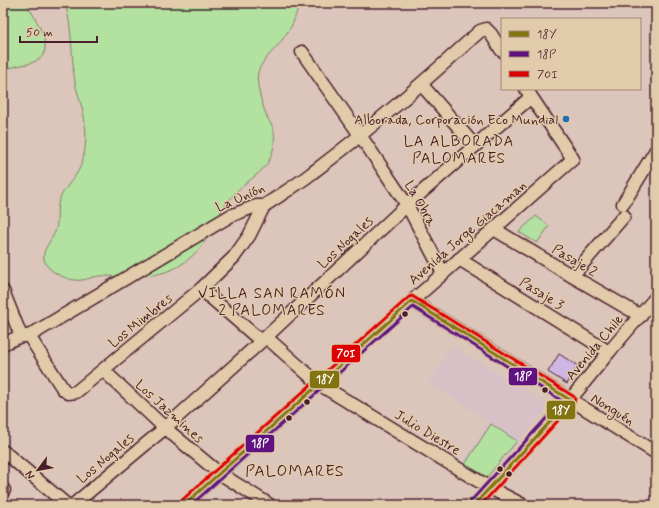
<svg xmlns="http://www.w3.org/2000/svg" width="659" height="508" viewBox="0 0 659 508" font-family="Mynerve,sans-serif">
  <style>
    .built { fill: #d8c0c7 }
    .green { fill: #b2e1a0; stroke: #7e8066 }
    .building { fill: #d0b6e4; stroke: #4a1f2b }
    .lines { fill: none; stroke-linecap: round; stroke-linejoin: round }
    .minor-casing { stroke: #4a1f2b; stroke-width: 15 }
    .minor { stroke: #e1cbaa; stroke-width: 12 }
    .bus-1-casing { stroke: #e1cbaa; stroke-width: 6 }
    .bus-2-casing { stroke: #e1cbaa; stroke-width: 6 }
    .bus-3-casing { stroke: #e1cbaa; stroke-width: 6 }
    .bus-1 { stroke: #827411; stroke-width: 3 }
    .bus-2 { stroke: #5f1280; stroke-width: 3 }
    .bus-3 { stroke: #d00; stroke-width: 3 }
    .poi-dot { fill: #1f6fb2; stroke: #e1cbaa; stroke-width: 1.5 }
    .bus-dot { fill: #4a1f2b; stroke: #e1cbaa; stroke-width: 1.5 }
    .labels { text-anchor: middle; stroke-width: 3; stroke-linejoin: round; paint-order: stroke }
    .poi-label { font-size: 14px; fill: #4a1f2b; stroke: #e1cbaa; text-anchor: end }
    .street-label { font-size: 14px; fill: #4a1f2b; stroke: #e1cbaa }
    .neighbourhood-label { font-size: 15px; letter-spacing: 1px; fill: #4a1f2b; stroke: #e1cbaa }
    .quarter-label { font-size: 16px; letter-spacing: 1px; fill: #4a1f2b; stroke: #e1cbaa }
    .line-badge { stroke: #e1cbaa; stroke-width: 1.5 }
    .badge-label { font-size: 11px; text-anchor: middle; font-weight: bold; fill: #fff }
  </style>
  <rect width="100%" height="100%" fill="#dcc5bb"/>
  <filter id="ink" filterUnits="userSpaceOnUse"><feTurbulence type="fractalNoise" baseFrequency=".025" numOctaves="2"/><feDisplacementMap in="SourceGraphic" scale="8" xChannelSelector="R" yChannelSelector="G"/><feConvolveMatrix kernelMatrix="1 2 1 2 8 2 1 2 1" color-interpolation-filters="sRGB"/></filter>
  <g filter="url(#ink)">
    <polygon class="built" points="452,346 550,405 485,480 461,467 489,421 429,382"/>
    <g class="green">
      <path d="M3 3H26C34 16 58 52 36 61 25 66 13 65 3 71Z"/>
      <path d="M65 3H304C296 8 296 17 292 25 290 28 288 31 286 34 278 48 262 59 258 72 255 84 263 108 268 119 270 123 274 127 274 132 275 138 274 145 273 150 269 170 250 178 237 191 232 197 225 205 221 211 220 215 219 218 217 222 188 275 160 279 104 276 96 275 90 279 82 280 71 282 49 273 45 262 40 251 51 242 55 232 60 221 54 208 61 196 68 183 79 175 83 159 88 140 86 120 80 101 79 95 76 89 75 83 71 57 73 29 65 3Z"/>
      <polygon points="536,216 549,226 537,243 519,232"/>
      <polygon points="491,424 517,441 487,477 465,464"/>
    </g>
    <polygon class="building" points="559,354 578,366 567,384 548,372"/>
    <g class="lines">
      <defs>
        <g id="minor">
          <polyline points="302,52 360,135 407,205 443,273"/>
          <polyline points="421,84 475,146"/>
          <polyline points="623,204 656,150"/>
          <polyline points="494,229 572,276 641,316"/>
          <polyline points="459,259 609,352"/>
          <polyline points="572,276 624,216"/>
          <polyline points="201,289 261,341"/>
          <polyline points="3,291 21,336"/>
          <polyline points="412,301 656,453"/>
          <polyline points="29,336 63,389 68,393 76,392 201,289 234,257 249,236 264,206"/>
          <polyline points="266,337 319,384 490,488 523,505"/>
          <path d="M3 344 21 336H29L230 216 256 206H264C280 195 297 185 312 173 371 129 426 80 480 31L486 29 491 34 502 51"/>
          <polyline points="103,370 165,428 219,473 270,505"/>
          <polyline points="3,451 67,505"/>
          <polyline points="3,491 4,490"/>
          <polyline points="73,505 165,428 266,337 407,205 531,97"/>
          <polyline points="184,505 412,301 573,159 526,89"/>
          <polyline points="474,505 570,400 609,352 656,297"/>
        </g>
      </defs>
      <use href="#minor" class="minor-casing"/>
      <use href="#minor" class="minor"/>
      <defs>
        <polyline id="bus-1" points="184,505 412,301 570,400 474,505"/>
        <polyline id="bus-2" points="191,505 413,307 562,401 470,502"/>
        <polyline id="bus-3" points="181,501 409,297 412,296 573,396 575,398 574,403 481,505"/>
      </defs>
      <use href="#bus-1" class="bus-1-casing"/>
      <use href="#bus-2" class="bus-2-casing"/>
      <use href="#bus-3" class="bus-3-casing"/>
      <use href="#bus-1" class="bus-1"/>
      <use href="#bus-2" class="bus-2"/>
      <use href="#bus-3" class="bus-3"/>
    </g>
  </g>
  <circle class="poi-dot" cx="566" cy="119" r="4"/>
  <g class="bus-dot">
    <circle cx="405" cy="314" r="3.5"/>
    <circle cx="545" cy="390" r="3.5"/>
    <circle cx="307" cy="402" r="3.5"/>
    <circle cx="289" cy="418" r="3.5"/>
    <circle cx="500" cy="469" r="3.5"/>
    <circle cx="509" cy="474" r="3.5"/>
  </g>
  <g class="labels">
    <g class="poi-label">
      <text x="558" y="124">Alborada, Corporación Eco Mundial</text>
    </g>
    <g class="street-label">
      <text transform="translate(240 197) rotate(-24)" y="5">La Unión</text>
      <text transform="translate(421 203) rotate(60)" y="5">La Obra</text>
      <text transform="translate(467 232) rotate(-41)" y="5">Avenida Jorge Giacaman</text>
      <text transform="translate(345 242) rotate(-43)" y="5">Los Nogales</text>
      <text transform="translate(575 260) rotate(31)" y="5">Pasaje 2</text>
      <text transform="translate(542 293) rotate(32)" y="5">Pasaje 3</text>
      <text transform="translate(140 320) rotate(-39)" y="5">Los Mimbres</text>
      <text transform="translate(594 347) rotate(-50)" y="5">Avenida Chile</text>
      <text transform="translate(613 409) rotate(32)" y="5">Nonguén</text>
      <text transform="translate(170 411) rotate(42)" y="5">Los Jazmines</text>
      <text transform="translate(428 432) rotate(31)" y="5">Julio Diestre</text>
      <text transform="translate(105 458) rotate(-40)" y="5">Los Nogales</text>
    </g>
    <g class="neighbourhood-label">
      <text x="459" y="146">LA ALBORADA<tspan x="459" dy="17">PALOMARES</tspan></text>
      <text x="272" y="298">VILLA SAN RAMÓN<tspan x="272" dy="17">2 PALOMARES</tspan></text>
    </g>
    <g class="quarter-label">
      <text x="295" y="476">PALOMARES</text>
    </g>
  </g>
  <g class="line-badge">
    <rect x="331" y="344" width="30" height="19" rx="4" fill="#d00"/>
    <rect x="508" y="367" width="30" height="19" rx="4" fill="#5f1280"/>
    <rect x="309" y="370" width="31" height="19" rx="4" fill="#827411"/>
    <rect x="546" y="400" width="30" height="20" rx="4" fill="#827411"/>
    <rect x="245" y="434" width="30" height="19" rx="4" fill="#5f1280"/>
  </g>
  <g class="badge-label">
    <text x="346" y="357">70I</text>
    <text x="523" y="380">18P</text>
    <text x="325" y="383">18Y</text>
    <text x="561" y="414">18Y</text>
    <text x="260" y="447">18P</text>
  </g>
  <rect width="659" height="508" fill="none" stroke="#e1cbaa" stroke-width="16"/>
  <rect x="8" y="8" width="643" height="492" fill="none" stroke="#4a1f2b" stroke-width="1.5" filter="url(#ink)"/>
  <rect x="501" y="18" width="140" height="72" fill="#e1cbaa" stroke="#a58677"/>
  <rect x="509" y="31" width="20" height="6" fill="#827411" stroke="#a58677"/>
  <text x="537" y="38" font-size="12" fill="#4a1f2b">18Y</text>
  <rect x="509" y="51" width="20" height="6" fill="#5f1280" stroke="#a58677"/>
  <text x="537" y="58" font-size="12" fill="#4a1f2b">18P</text>
  <rect x="509" y="71" width="20" height="6" fill="#dd0000" stroke="#a58677"/>
  <text x="537" y="78" font-size="12" fill="#4a1f2b">70I</text>
  <g transform="translate(38 470) rotate(238)" stroke="#e1cbaa" stroke-width="3" paint-order="stroke">
  <path d="M0-3L7 15L0 10L-7 15Z" fill="#4a1f2b"/>
  <text y="-6" font-size="11" font-weight="bold" text-anchor="middle" fill="#4a1f2b">N</text>
  </g>
  <path d="M20 36v6h77v-6" fill="none" stroke="#4a1f2b" stroke-width="2"/>
  <text x="26" y="36" font-size="12" fill="#4a1f2b" stroke="#e1cbaa" stroke-width="3" paint-order="stroke">50 m</text>
</svg>
